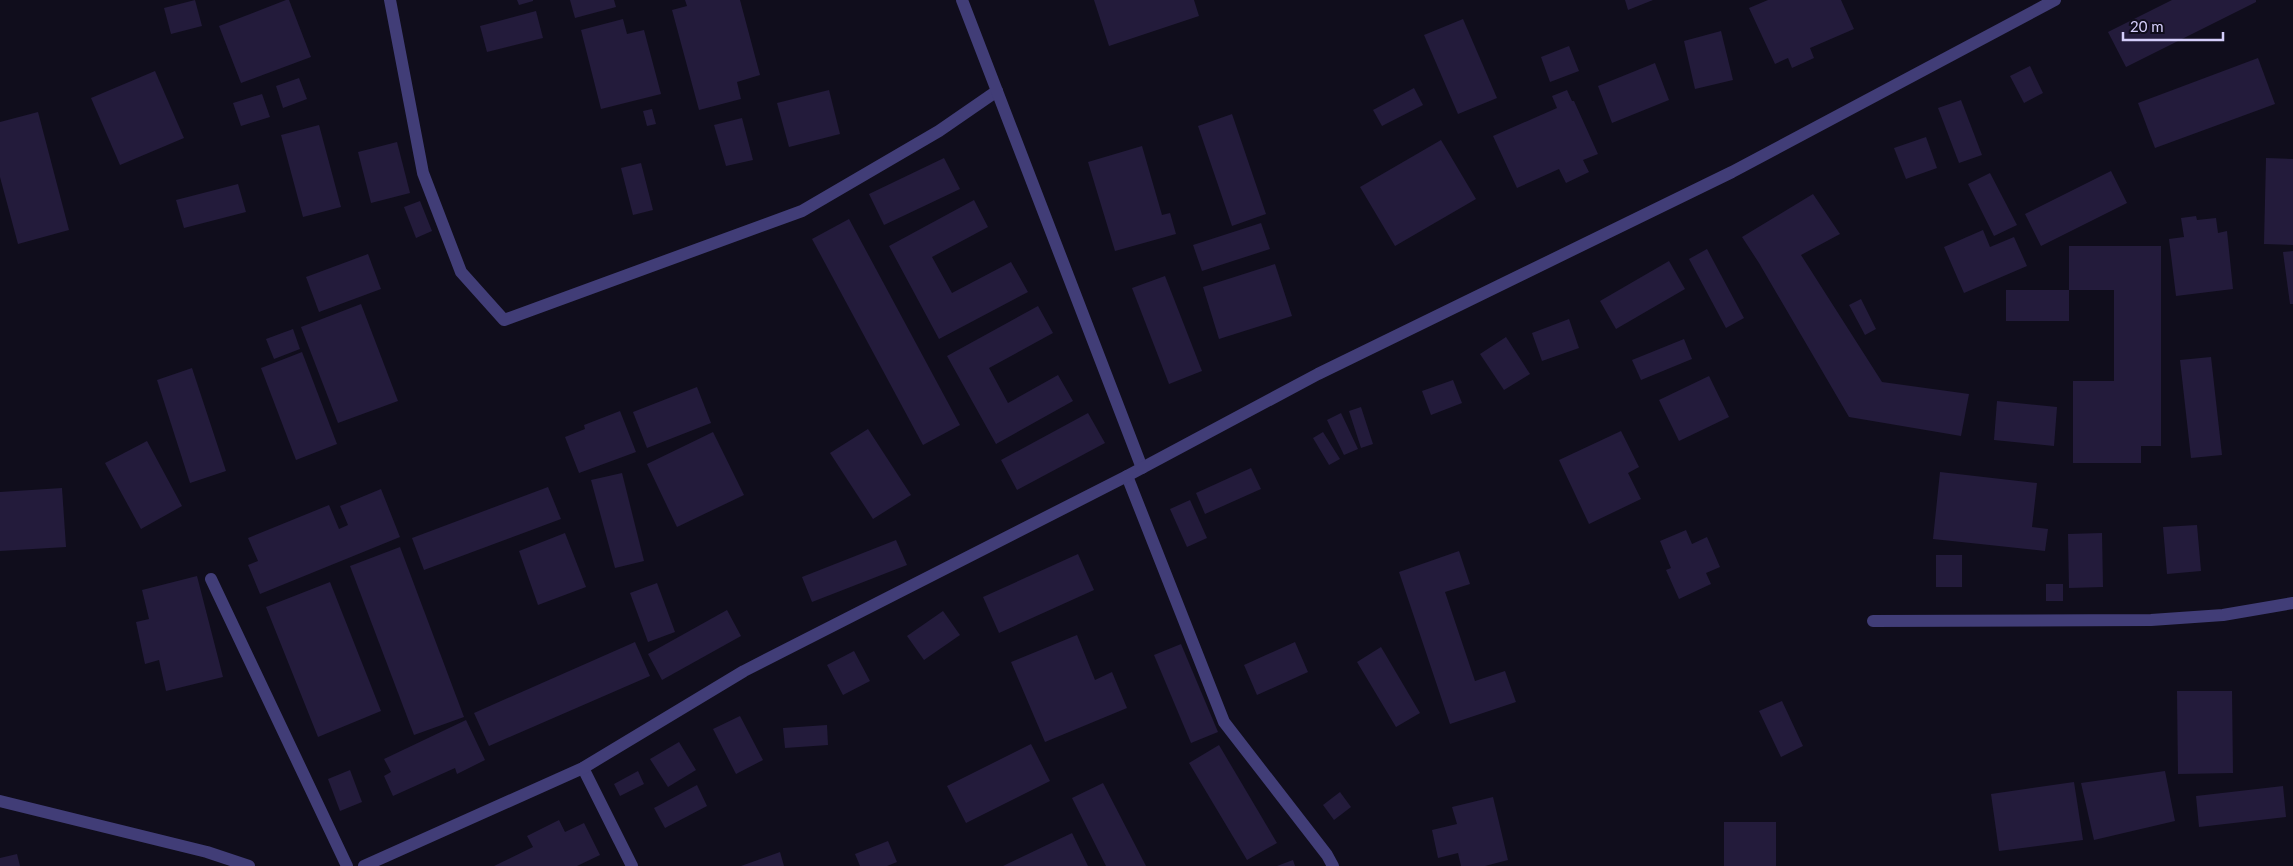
<svg xmlns="http://www.w3.org/2000/svg" width="2293" height="866" viewBox="0 0 2293 866" font-family="Lato,sans-serif">
  <style>
    .building { fill: #231b3b }
    .lines { fill: none; stroke-linecap: round; stroke-linejoin: round }
    .minor { stroke: #413d77; stroke-width: 12 }
  </style>
  <rect width="100%" height="100%" fill="#100d1c"/>
  <g class="building">
    <polygon points="195,0 202,26 171,34 164,8"/>
    <polygon points="286,0 289,0 311,57 241,83 219,26"/>
    <polygon points="517,0 533,0 533,1 519,5"/>
    <polygon points="570,0 614,0 616,7 575,18"/>
    <polygon points="685,0 740,0 760,75 737,82 741,99 699,110 672,10 687,6"/>
    <polygon points="1094,0 1194,0 1199,16 1109,46"/>
    <polygon points="1625,0 1653,0 1628,10"/>
    <polygon points="1768,0 1841,0 1854,29 1810,48 1814,58 1792,68 1788,58 1775,64 1749,8"/>
    <polygon points="2172,0 2256,0 2256,2 2126,67 2108,32"/>
    <polygon points="536,11 543,38 487,52 480,26"/>
    <polygon points="623,19 627,34 644,30 661,94 601,109 581,30"/>
    <polygon points="1463,19 1497,98 1458,114 1424,35"/>
    <polygon points="1721,31 1733,80 1695,89 1684,41"/>
    <polygon points="1569,46 1579,71 1550,82 1541,57"/>
    <polygon points="2258,58 2275,104 2155,148 2138,103"/>
    <polygon points="1655,63 1669,100 1612,123 1598,86"/>
    <polygon points="2030,66 2043,93 2024,103 2010,76"/>
    <polygon points="155,71 184,138 120,165 91,98"/>
    <polygon points="299,78 307,99 283,108 276,86"/>
    <polygon points="1414,88 1423,105 1382,126 1373,110"/>
    <polygon points="829,90 840,134 789,147 777,103"/>
    <polygon points="1567,90 1572,101 1574,101 1598,154 1583,160 1589,172 1566,183 1559,169 1517,188 1493,136 1557,108 1552,96"/>
    <polygon points="262,94 270,117 241,126 233,103"/>
    <polygon points="1961,100 1982,155 1959,163 1938,108"/>
    <polygon points="652,109 656,124 647,126 643,111"/>
    <polygon points="38,112 69,230 18,244 0,177 0,122"/>
    <polygon points="1232,114 1266,214 1232,226 1198,126"/>
    <polygon points="742,118 753,160 726,166 714,125"/>
    <polygon points="319,125 341,207 303,217 281,135"/>
    <polygon points="1926,137 1937,168 1906,179 1894,148"/>
    <polygon points="1441,140 1476,199 1395,246 1360,187"/>
    <polygon points="397,142 410,193 371,203 358,152"/>
    <polygon points="1142,146 1162,215 1170,213 1176,234 1115,251 1088,162"/>
    <polygon points="944,158 960,189 884,225 869,194"/>
    <polygon points="2266,158 2293,159 2293,245 2264,244"/>
    <polygon points="641,163 653,210 633,215 621,168"/>
    <polygon points="2111,171 2127,203 2041,246 2025,214"/>
    <polygon points="1990,173 2017,225 1994,236 1968,184"/>
    <polygon points="238,184 246,212 184,228 176,200"/>
    <polygon points="1813,194 1840,234 1801,255 1882,382 1969,394 1961,436 1849,417 1759,263 1742,237"/>
    <polygon points="974,200 988,227 932,257 952,293 1011,262 1028,292 939,339 889,246"/>
    <polygon points="420,201 432,231 416,238 404,207"/>
    <polygon points="2196,216 2197,220 2216,218 2218,233 2227,231 2233,289 2176,296 2169,239 2184,237 2181,218"/>
    <polygon points="849,219 960,425 923,445 812,239"/>
    <polygon points="1261,223 1270,249 1202,271 1193,245"/>
    <polygon points="1983,230 1990,247 2014,237 2027,266 1964,293 1944,247"/>
    <polygon points="2069,246 2161,246 2161,446 2141,446 2141,463 2073,463 2073,381 2114,381 2114,290 2069,290"/>
    <polygon points="1707,249 1744,318 1726,328 1689,259"/>
    <polygon points="2293,251 2293,304 2290,304 2283,252"/>
    <polygon points="368,254 381,289 319,312 306,277"/>
    <polygon points="1669,261 1685,289 1616,329 1600,301"/>
    <polygon points="1275,264 1292,316 1219,339 1203,287"/>
    <polygon points="1165,276 1202,371 1169,384 1132,288"/>
    <rect x="2006" y="290" width="63" height="31"/>
    <polygon points="1861,299 1876,329 1865,335 1849,305"/>
    <polygon points="361,304 398,401 338,423 301,327"/>
    <polygon points="1038,306 1053,333 989,368 1008,403 1058,375 1073,401 996,444 947,356"/>
    <polygon points="1569,319 1579,348 1542,361 1532,333"/>
    <polygon points="293,329 300,349 274,359 266,339"/>
    <polygon points="1506,337 1530,374 1504,390 1480,354"/>
    <polygon points="1684,339 1692,359 1641,380 1632,360"/>
    <polygon points="302,352 337,444 296,460 261,368"/>
    <polygon points="2211,357 2222,455 2191,458 2180,360"/>
    <polygon points="192,368 226,471 190,483 157,380"/>
    <polygon points="1709,376 1729,417 1679,441 1659,400"/>
    <polygon points="1453,380 1462,403 1431,415 1422,391"/>
    <polygon points="697,387 711,423 647,448 633,412"/>
    <polygon points="1997,401 2057,407 2054,446 1994,440"/>
    <polygon points="1361,407 1373,444 1361,448 1349,411"/>
    <polygon points="620,411 636,452 579,473 565,437 585,429 584,425"/>
    <polygon points="1088,413 1105,443 1017,490 1001,460"/>
    <polygon points="1341,413 1358,449 1344,455 1327,420"/>
    <polygon points="868,429 911,495 873,519 830,453"/>
    <polygon points="1621,431 1639,467 1628,473 1641,499 1589,524 1559,460"/>
    <polygon points="713,432 744,495 677,527 647,464"/>
    <polygon points="1323,432 1340,459 1329,465 1313,438"/>
    <polygon points="147,441 182,506 141,529 105,463"/>
    <polygon points="1251,468 1261,489 1205,514 1196,493"/>
    <polygon points="1940,472 2037,483 2032,527 2048,529 2045,551 1933,539"/>
    <polygon points="622,473 644,561 615,568 591,480"/>
    <polygon points="548,487 561,519 424,570 412,538"/>
    <polygon points="62,488 66,547 0,551 0,492"/>
    <polygon points="381,489 400,537 260,594 248,565 258,561 248,538 329,505 339,529 348,525 340,506"/>
    <polygon points="1190,500 1207,538 1187,547 1170,509"/>
    <polygon points="2197,525 2201,571 2167,574 2163,527"/>
    <polygon points="1686,530 1692,544 1707,537 1720,567 1706,573 1711,584 1679,599 1666,570 1671,568 1660,541"/>
    <polygon points="565,533 586,587 538,605 519,551"/>
    <polygon points="2102,533 2103,587 2069,588 2068,534"/>
    <polygon points="896,540 907,565 812,602 802,577"/>
    <polygon points="400,547 464,717 414,735 350,566"/>
    <polygon points="1459,551 1470,584 1445,592 1475,681 1505,671 1516,702 1450,724 1399,572"/>
    <polygon points="1078,554 1094,590 999,633 983,597"/>
    <rect x="1936" y="555" width="26" height="32"/>
    <polygon points="197,576 223,677 166,691 159,660 145,664 136,622 149,619 142,590"/>
    <polygon points="330,582 381,711 318,737 266,607"/>
    <polygon points="657,583 675,632 648,642 630,593"/>
    <rect x="2046" y="584" width="17" height="17"/>
    <polygon points="727,610 741,636 662,680 648,654"/>
    <polygon points="943,611 960,635 924,660 907,636"/>
    <polygon points="1077,635 1095,680 1112,672 1127,708 1045,742 1011,662"/>
    <polygon points="635,642 650,676 489,746 474,713"/>
    <polygon points="1295,642 1308,672 1257,695 1244,665"/>
    <polygon points="1181,644 1218,732 1191,743 1154,655"/>
    <polygon points="1381,647 1420,713 1396,727 1357,662"/>
    <polygon points="854,651 870,681 843,695 827,665"/>
    <polygon points="2177,691 2232,691 2233,773 2178,774"/>
    <polygon points="1782,701 1803,746 1781,757 1759,711"/>
    <polygon points="740,716 763,760 736,774 713,729"/>
    <polygon points="466,720 485,760 457,774 455,768 393,796 384,776 391,772 384,759"/>
    <polygon points="827,725 828,745 785,748 783,728"/>
    <polygon points="679,742 696,770 668,787 650,759"/>
    <polygon points="1031,744 1050,781 966,823 947,786"/>
    <polygon points="1219,745 1277,843 1247,860 1189,763"/>
    <polygon points="350,770 362,802 340,811 328,779"/>
    <polygon points="638,771 644,784 620,796 614,784"/>
    <polygon points="2165,771 2175,821 2094,840 2081,783"/>
    <polygon points="2074,782 2083,840 1999,851 1991,794"/>
    <polygon points="1103,783 1146,866 1106,866 1072,798"/>
    <polygon points="697,785 707,806 665,828 654,808"/>
    <polygon points="2283,786 2286,817 2199,827 2196,796"/>
    <polygon points="1340,792 1351,807 1334,820 1323,805"/>
    <polygon points="1493,797 1508,860 1485,866 1461,866 1458,853 1438,858 1432,830 1457,824 1452,807"/>
    <polygon points="559,820 565,832 584,823 600,855 577,866 494,866 533,847 527,836"/>
    <rect x="1724" y="822" width="52" height="44"/>
    <polygon points="1072,833 1088,866 1003,866"/>
    <polygon points="888,841 897,862 887,866 860,866 855,854"/>
    <polygon points="780,852 784,866 741,866"/>
    <polygon points="17,854 20,866 0,866 0,858"/>
    <polygon points="1293,860 1295,866 1277,866"/>
  </g>
  <g class="lines">
    <g class="minor">
      <polyline points="390,0 423,173 461,272 504,320 802,211 939,131 997,91"/>
      <polyline points="962,0 1142,468"/>
      <polyline points="1127,476 1224,722 1327,855 1333,866"/>
      <polyline points="211,579 347,866"/>
      <polyline points="1873,621 2151,620 2223,615 2293,603"/>
      <polyline points="583,768 632,866"/>
      <polyline points="0,801 207,852 249,866"/>
      <polyline points="364,866 583,768 744,671 1127,476 1318,374 1732,172 2055,0"/>
    </g>
  </g>
  <path d="M2123 32v8h100v-8" fill="none" stroke="#d4cdfa" stroke-width="2.5"/>
  <text x="2130" y="32" font-size="15" fill="#d4cdfa" stroke="#100d1c" stroke-width="4" paint-order="stroke">20 m</text>
</svg>
